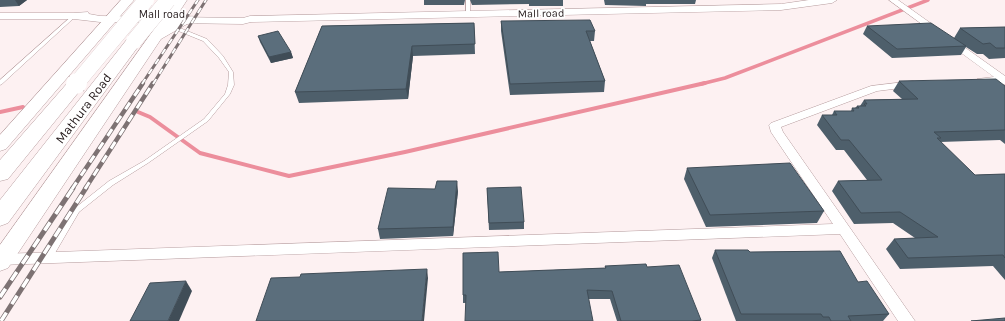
<svg xmlns="http://www.w3.org/2000/svg" width="1005" height="321" viewBox="0 0 1005 321" font-family="Karla,sans-serif">
  <style>
    .lines { fill: none; stroke-linecap: round; stroke-linejoin: round }
    .stream-far1 { stroke: #ec8e9c; stroke-width: 3.5 }
    .stream { stroke: #ec8e9c; stroke-width: 4 }
    .service-casing { stroke: #b69c9e; stroke-width: 1 }
    .minor-casing { stroke: #b69c9e; stroke-width: 1 }
    .tertiary-casing { stroke: #b69c9e; stroke-width: 1 }
    .secondary-casing { stroke: #b69c9e; stroke-width: 1 }
    .trunk-casing { stroke: #b69c9e; stroke-width: 1 }
    .service { fill: #fff; fill-rule: evenodd }
    .minor { fill: #fff; fill-rule: evenodd }
    .tertiary { fill: #fff; fill-rule: evenodd }
    .secondary { fill: #fff; fill-rule: evenodd }
    .trunk { fill: #fff; fill-rule: evenodd }
    .rail-far2-casing { stroke: #7d7273; stroke-width: 3 }
    .rail-far1-casing { stroke: #7d7273; stroke-width: 4.5 }
    .rail-casing { stroke: #7d7273; stroke-width: 5 }
    .rail-far2 { stroke: #fff; stroke-width: 2; stroke-dasharray: 6; stroke-linecap: butt }
    .rail-far1 { stroke: #fff; stroke-width: 3; stroke-dasharray: 8; stroke-linecap: butt }
    .rail { stroke: #fff; stroke-width: 3.5; stroke-dasharray: 10; stroke-linecap: butt }
    .trunk-bridge-far1-casing { stroke: #b69c9e; stroke-width: 16; stroke-linecap: butt }
    .trunk-bridge-casing { stroke: #b69c9e; stroke-width: 21; stroke-linecap: butt }
    .trunk-bridge-far1 { stroke: #fff; stroke-width: 16 }
    .trunk-bridge { stroke: #fff; stroke-width: 20 }
    .wall { fill: #4e5f6b }
    .shaded-wall { fill: #404d57 }
    .building { fill: #5b6e7c; stroke: #404d57 }
    .labels { text-anchor: middle; stroke-width: 3.5; stroke-linejoin: round; paint-order: stroke }
    .far-street-label { font-size: 11px; fill: #261c1d; stroke: #fff }
    .street-label { font-size: 13px; fill: #261c1d; stroke: #fff }
  </style>
  <rect width="100%" height="100%" fill="#fdf1f2"/>
  <g class="lines">
    <polyline class="stream-far1" points="701,84 725,78 928,0"/>
    <g class="stream">
      <polyline points="0,112 23,107"/>
      <polyline points="138,112 150,117 200,153 289,176 405,152 705,83"/>
    </g>
    <defs>
      <g id="service">
        <polygon points="466,0 470,0 470,15 468,16 466,15"/>
        <polygon points="73,15 76,16 2,84 0,85 0,80"/>
        <polygon points="171,26 175,26 207,39 223,56 233,72 234,85 230,94 208,121 148,163 113,185 79,212 51,260 48,261 45,260 44,258 45,256 75,208 109,181 144,161 204,119 225,94 228,85 229,72 219,58 203,41 171,28"/>
      </g>
      <g id="minor">
        <polygon points="889,0 898,0 1005,76 1005,84 977,83 976,81 977,79 994,77"/>
        <polygon points="913,81 917,82 918,84 917,86 877,91 781,127 783,132 915,321 898,321 840,234 0,265 1,254 833,224 771,132 769,125 771,123 871,86"/>
      </g>
      <polygon id="tertiary" points="809,0 837,0 832,3 781,10 251,22 243,24 100,22 74,19 0,19 0,13 74,13 88,12 89,14 100,16 243,18 250,16 781,4"/>
      <g id="secondary">
        <polygon points="121,0 134,0 6,149 0,151 0,135"/>
        <path d="M175 0H187L172 23C179 19 194 12 200 20L198 23 187 24 161 39 8 268 0 271V245Z"/>
      </g>
      <g id="trunk">
        <polygon points="134,36 140,38 142,41 140,44 8,223 0,226 0,200 128,38"/>
        <polygon points="76,79 82,80 85,84 82,88 8,179 0,181 0,160 70,80"/>
      </g>
    </defs>
    <use href="#service" class="service-casing"/>
    <use href="#minor" class="minor-casing"/>
    <use href="#tertiary" class="tertiary-casing"/>
    <use href="#secondary" class="secondary-casing"/>
    <use href="#trunk" class="trunk-casing"/>
    <use href="#service" class="service"/>
    <use href="#minor" class="minor"/>
    <use href="#tertiary" class="tertiary"/>
    <use href="#secondary" class="secondary"/>
    <use href="#trunk" class="trunk"/>
    <defs>
      <g id="rail-far2">
        <polyline points="142,84 198,0"/>
        <polyline points="153,84 206,0"/>
      </g>
      <g id="rail-far1">
        <polyline points="72,189 143,83"/>
        <polyline points="85,189 153,83"/>
      </g>
      <g id="rail">
        <polyline points="0,297 73,188"/>
        <polyline points="1,321 86,188"/>
      </g>
    </defs>
    <use href="#rail-far2" class="rail-far2-casing"/>
    <use href="#rail-far1" class="rail-far1-casing"/>
    <use href="#rail" class="rail-casing"/>
    <use href="#rail-far2" class="rail-far2"/>
    <use href="#rail-far1" class="rail-far1"/>
    <use href="#rail" class="rail"/>
    <defs>
      <g id="trunk-bridge-far1">
        <polyline points="134,41 168,0"/>
        <polyline points="76,84 146,0"/>
      </g>
      <polyline id="trunk-bridge" points="76,84 77,83"/>
    </defs>
    <use href="#trunk-bridge-far1" class="trunk-bridge-far1-casing"/>
    <use href="#trunk-bridge" class="trunk-bridge-casing"/>
    <use href="#trunk-bridge-far1" class="trunk-bridge-far1"/>
    <use href="#trunk-bridge" class="trunk-bridge"/>
  </g>
  <g class="wall">
    <polygon points="0,0 27,0 19,6 0,7"/>
    <polygon points="424,0 465,0 464,5 424,5"/>
    <polygon points="470,0 563,0 563,6 529,6 529,4 472,5"/>
    <polygon points="604,0 696,0 695,4 646,4 646,6 605,5"/>
    <polygon points="501,21 595,31 594,41 590,41 605,81 604,92 510,95 501,31"/>
    <polygon points="474,23 475,54 413,56 408,99 299,103 295,92 322,26"/>
    <polygon points="867,26 954,38 960,28 1005,27 1005,58 989,59 983,54 977,54 966,47 961,55 892,58 863,34"/>
    <polygon points="258,36 291,52 293,58 271,63 260,42"/>
    <polygon points="899,81 1005,86 1005,144 1000,140 940,142 975,175 1005,174 1005,280 993,266 900,269 886,249 894,239 915,238 893,223 854,224 832,191 838,181 867,180 844,150 836,150 817,125 822,115 832,115 834,111 851,111 852,108 855,108 857,106 860,106 864,100 902,99 893,91"/>
    <polygon points="687,168 824,211 817,223 706,227 684,179"/>
    <polygon points="487,188 524,222 524,229 489,230"/>
    <polygon points="458,191 453,236 380,239 378,229"/>
    <polygon points="715,250 750,252 858,282 889,314 883,321 736,321 712,258"/>
    <polygon points="605,266 647,267 701,320 701,321 617,321 610,299 589,299 463,303 463,295 499,272 605,268"/>
  </g>
  <g class="shaded-wall">
    <polygon points="15,0 27,0 19,6"/>
    <polygon points="412,46 413,56 408,99 406,89"/>
    <polygon points="291,52 293,58 271,63 269,57"/>
    <polygon points="457,181 458,191 453,236 453,227"/>
    <polygon points="427,269 428,278 424,321 422,321"/>
    <polygon points="186,281 192,291 179,321 168,321"/>
  </g>
  <g class="building">
    <polygon points="590,20 595,31 586,31 605,81 510,84 501,21"/>
    <polygon points="474,23 475,44 412,46 406,89 295,92 322,26"/>
    <polygon points="931,23 966,46 897,49 867,26"/>
    <polygon points="1005,27 1005,48 996,48 990,43 983,44 960,28"/>
    <polygon points="278,31 291,52 269,57 258,36"/>
    <polygon points="996,79 1005,86 1005,130 934,132 941,138 937,138 975,175 1005,174 1005,258 1003,255 908,258 894,239 938,237 900,212 861,213 838,181 882,180 849,140 841,140 822,115 837,115 834,111 854,111 852,108 859,108 857,106 866,106 864,104 867,104 864,100 918,99 899,81"/>
    <polygon points="790,163 824,211 710,215 687,168"/>
    <polygon points="437,181 457,181 453,227 378,229 388,188 435,189"/>
    <polygon points="521,187 524,222 489,223 487,188"/>
    <polygon points="715,250 748,250 750,252 840,251 858,282 867,281 889,314 848,316 851,321 831,321 829,317 823,317 821,314 741,314"/>
    <polygon points="498,252 499,272 606,268 605,266 646,264 647,267 679,265 701,320 692,321 621,321 612,291 587,290 593,321 465,321 466,295 463,295 463,253"/>
    <polygon points="427,269 422,321 256,321 271,278 300,277 301,274"/>
    <polygon points="186,281 168,321 130,321 150,283"/>
    <polygon points="1005,318 1005,321 971,321"/>
  </g>
  <g class="labels">
    <g class="far-street-label">
      <text transform="translate(541 13) rotate(-1)" y="4">Mall road</text>
      <text x="162" y="18">Mall road</text>
    </g>
    <g class="street-label">
      <text transform="translate(83 108) rotate(-53)" y="5">Mathura Road</text>
    </g>
  </g>
</svg>
